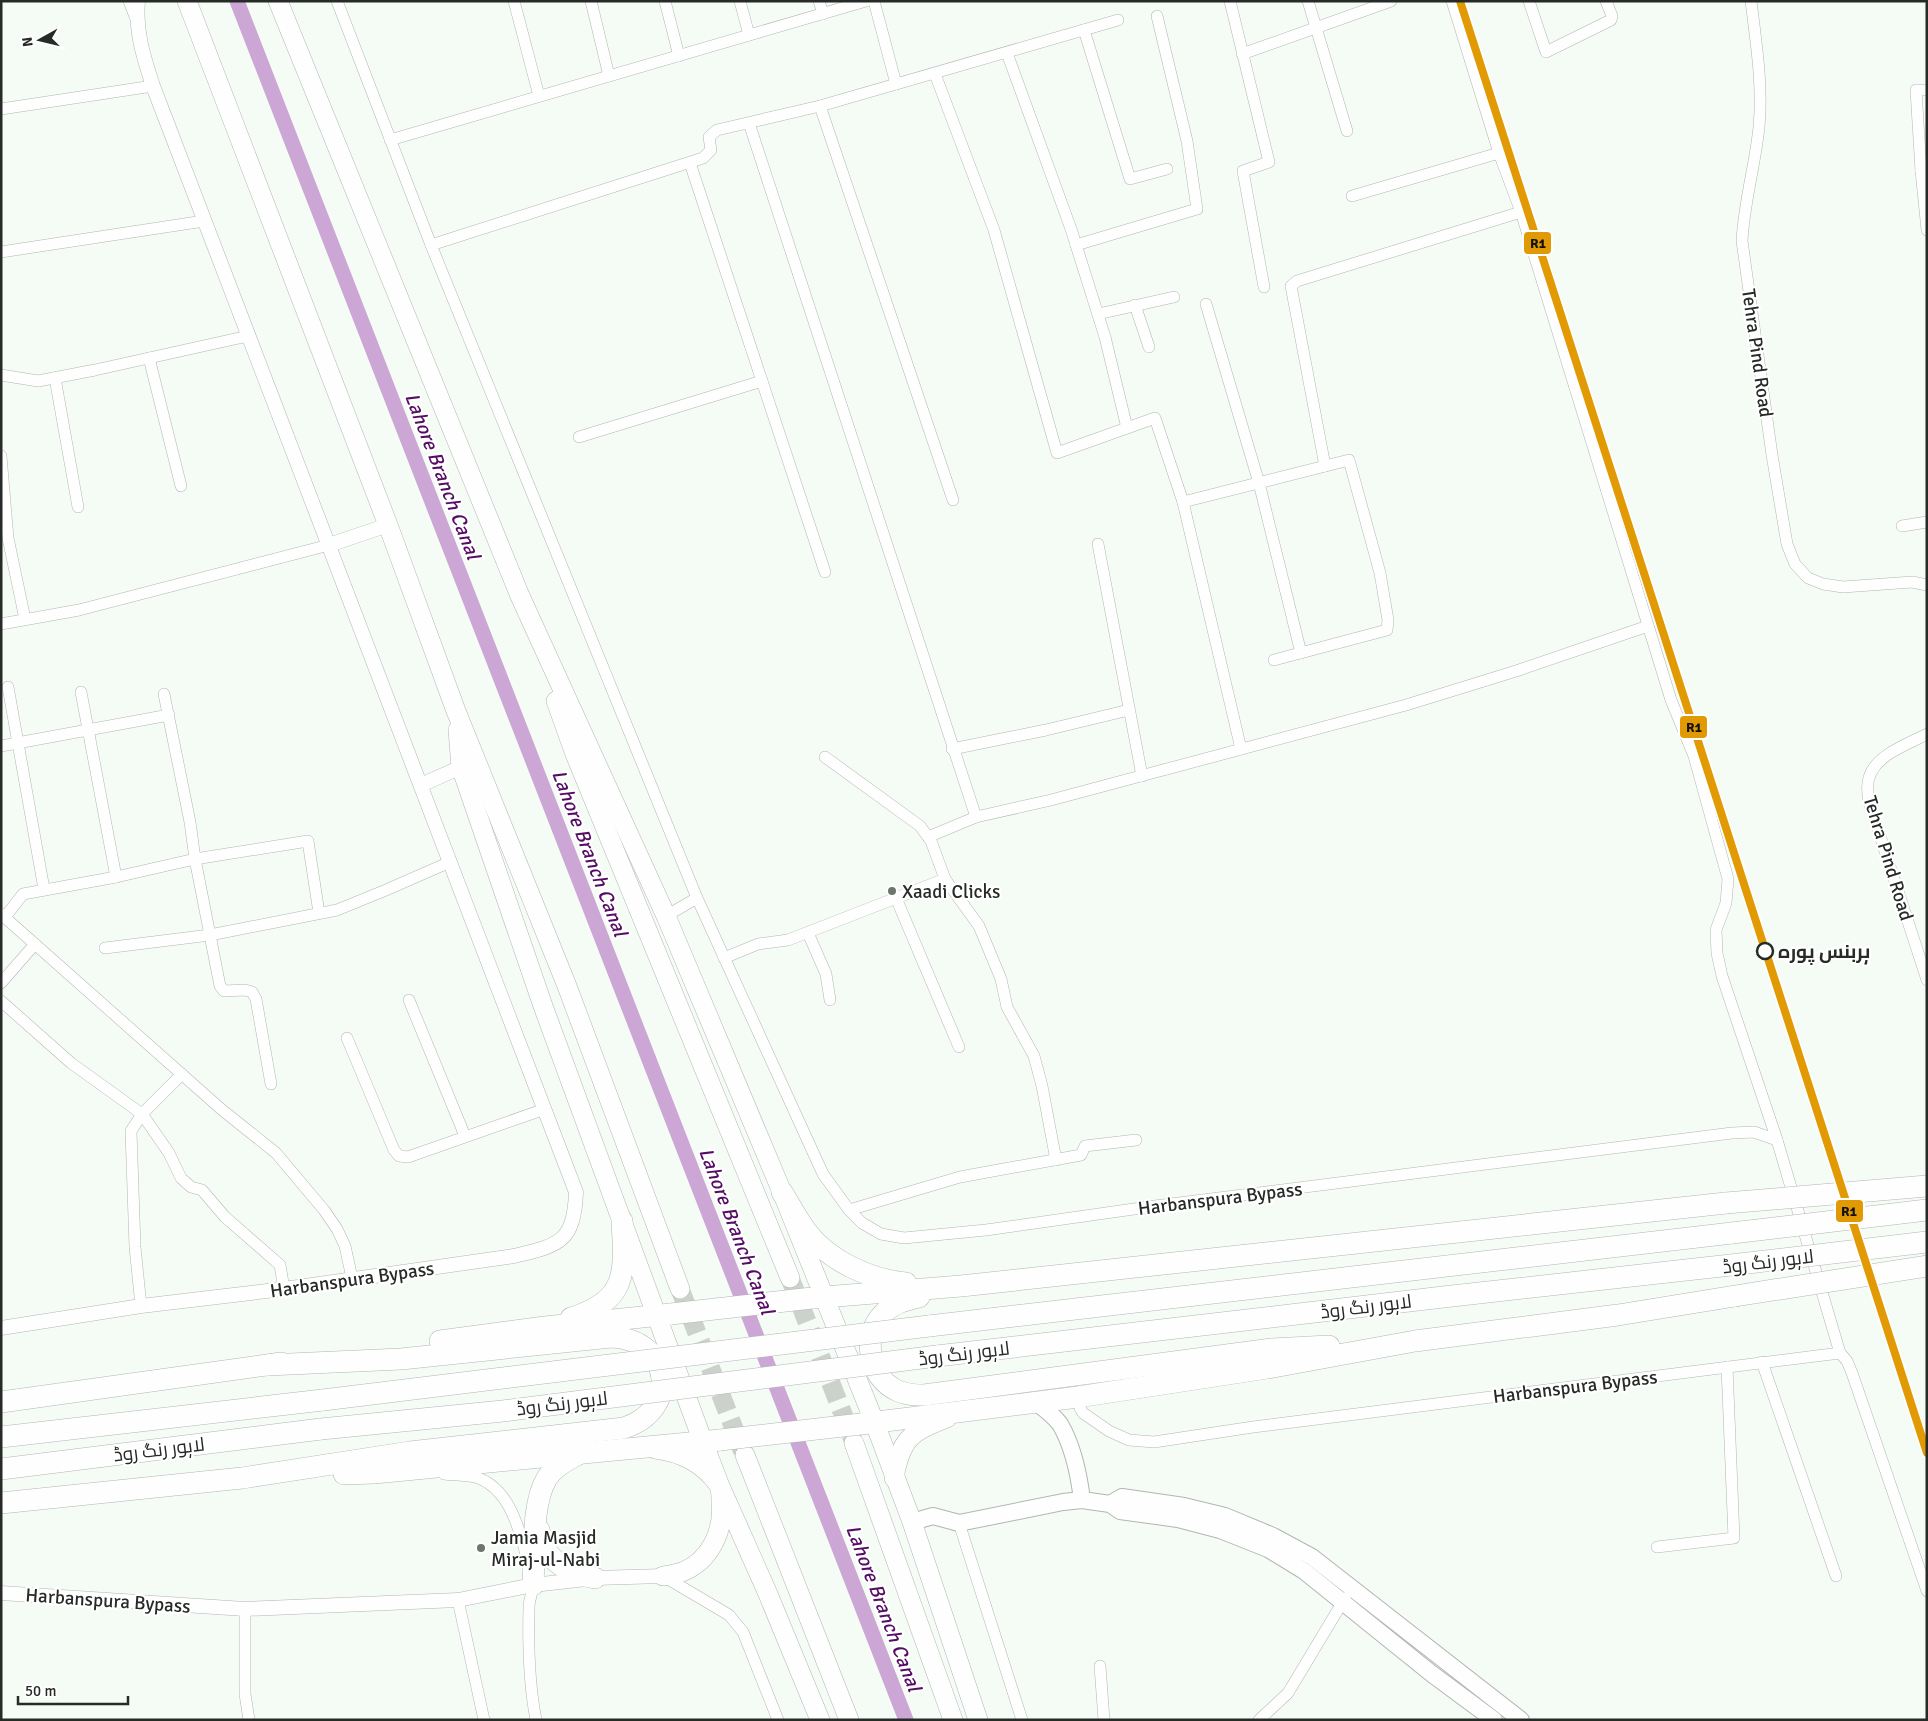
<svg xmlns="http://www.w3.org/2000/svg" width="1928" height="1721" viewBox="0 0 1928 1721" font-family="Signika,Cairo,sans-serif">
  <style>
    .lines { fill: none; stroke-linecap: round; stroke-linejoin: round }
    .canal { stroke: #cca6d4; stroke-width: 15 }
    .trunk-tunnel { stroke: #ccd1cc; stroke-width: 19; stroke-dasharray: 19 9; stroke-linecap: butt }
    .minor-casing { stroke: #b2b6b2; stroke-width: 12 }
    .tertiary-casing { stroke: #b2b6b2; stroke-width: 15 }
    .secondary-casing { stroke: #b2b6b2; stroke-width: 18 }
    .trunk-casing { stroke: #b2b6b2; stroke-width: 20 }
    .motorway-casing { stroke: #b2b6b2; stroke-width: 22 }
    .minor { stroke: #fefefe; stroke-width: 11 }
    .tertiary { stroke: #fefefe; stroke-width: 14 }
    .secondary { stroke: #fefefe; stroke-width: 16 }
    .trunk { stroke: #fefefe; stroke-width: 19 }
    .motorway { stroke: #fefefe; stroke-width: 21 }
    .motorway-bridge-casing { stroke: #b2b6b2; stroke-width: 22; stroke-linecap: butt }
    .motorway-bridge { stroke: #fefefe; stroke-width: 21 }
    .rail-1-casing { stroke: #fff; stroke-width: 11 }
    .rail-1 { stroke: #e29a04; stroke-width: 8 }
    .poi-dot { fill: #6f746f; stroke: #fff; stroke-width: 2 }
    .stop-dot { fill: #fff; stroke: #272b27; stroke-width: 2.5 }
    .labels { text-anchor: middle; stroke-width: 4.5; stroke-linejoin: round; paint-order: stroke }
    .street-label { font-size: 19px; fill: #272b27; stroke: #fff }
    .poi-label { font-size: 19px; fill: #272b27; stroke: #fff; text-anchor: start }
    .stop-label { font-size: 19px; font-weight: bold; fill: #272b27; stroke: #fff; text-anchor: start }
    .water-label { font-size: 20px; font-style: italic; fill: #560c64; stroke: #fff }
    .line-badge { stroke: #fff; stroke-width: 2 }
    .pale-badge-label { font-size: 14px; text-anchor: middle; font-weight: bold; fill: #111 }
  </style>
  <rect width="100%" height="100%" fill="#f5fbf5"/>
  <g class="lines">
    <polyline class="canal" points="237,1 906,1720"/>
    <g class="trunk-tunnel">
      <polyline points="790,1278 853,1440"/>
      <polyline points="680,1289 743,1452"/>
    </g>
    <defs>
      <g id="minor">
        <polyline points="129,1 136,19"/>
        <polyline points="337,1 431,245 697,898 823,1174 849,1210 862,1223 881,1234 904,1238 986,1230 1155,1206 1732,1133 1754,1132 1777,1140"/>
        <polyline points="514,1 539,96"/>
        <polyline points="591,1 609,76"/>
        <polyline points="665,1 679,56"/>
        <polyline points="740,1 749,35"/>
        <polyline points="819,1 823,14"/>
        <polyline points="874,1 896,84"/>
        <polyline points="1230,1 1269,162 1243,171 1264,287"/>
        <polyline points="1308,1 1347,131"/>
        <polyline points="1452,1 1499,153 1521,212 1671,700 1694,756 1728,879 1726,903 1716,930 1717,953 1722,976 1777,1140 1840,1353 1847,1361 1852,1373 1927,1591"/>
        <polyline points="1529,1 1546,52 1611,20 1612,16 1606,1"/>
        <path d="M1751 1C1756 42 1763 86 1759 127 1755 166 1744 202 1742 241L1772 455 1787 544 1795 564 1808 578 1823 584 1843 587 1912 582 1927 585"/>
        <polyline points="1084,30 1130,179 1167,169"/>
        <polyline points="1007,53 1071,229 1105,337 1127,428"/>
        <polyline points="1242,54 1391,1"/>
        <polyline points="935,74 994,230 1057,453 1155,418 1183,502 1241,749"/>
        <polyline points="820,106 953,500"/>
        <polyline points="1,109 153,86"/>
        <polyline points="749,123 976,817 1051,800 1406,705 1516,671 1648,626"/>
        <polyline points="390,140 866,1"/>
        <polyline points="690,163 825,572"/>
        <polyline points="1927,170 1921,171 1927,230"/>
        <polyline points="1921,171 1916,90 1927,90"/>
        <polyline points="1352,196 1499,153"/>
        <polyline points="431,245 703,158 711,150 709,137 717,130 820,106 1118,20"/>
        <polyline points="1076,245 1197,209 1187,141 1157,16"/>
        <polyline points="1,252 204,221"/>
        <polyline points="1206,304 1259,483 1301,653"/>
        <polyline points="1135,305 1149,347"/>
        <polyline points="1098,314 1174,297"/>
        <polyline points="149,358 181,486"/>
        <polyline points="1,375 38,381 95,370 248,336"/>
        <polyline points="55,378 78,507"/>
        <polyline points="579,437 762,381"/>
        <polyline points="1,456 8,538 25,619"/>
        <polyline points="1325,466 1291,286 1297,281 1521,212"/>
        <polyline points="1183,502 1349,460 1380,573 1388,620 1387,630 1274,660"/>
        <polyline points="1902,526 1927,522"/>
        <polyline points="1098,544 1142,776"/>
        <polyline points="1,624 79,610 329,545"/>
        <polyline points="8,687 44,889"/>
        <polyline points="81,692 116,877"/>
        <polyline points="164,694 190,822 195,859 220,986 224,991 245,990 252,992 256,999 271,1084"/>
        <path d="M1927 734C1908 744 1875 755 1869 778 1866 786 1868 795 1869 802L1927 980"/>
        <polyline points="1,746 169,715"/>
        <polyline points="952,749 1046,730 1129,710"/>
        <polyline points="825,757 920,826 931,841 945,879"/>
        <polyline points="928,837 976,817"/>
        <polyline points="896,898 959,1047"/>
        <polyline points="1,914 221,1109 276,1153 324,1210 337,1229 345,1246 352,1278"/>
        <polyline points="666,916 697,898"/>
        <polyline points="5,917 23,894 116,877 195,859 308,841 319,913"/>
        <polyline points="808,933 826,974 830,1000"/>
        <polyline points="105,948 210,935 337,910 386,890 450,862"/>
        <polyline points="724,958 758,944 788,940 945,879 979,926 1001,979 1007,1007 1034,1056 1042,1086 1056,1160"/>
        <polyline points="1,983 35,944"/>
        <polyline points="409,1000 465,1136"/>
        <polyline points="1,1001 71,1063 142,1114 169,1153 181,1178 191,1187 202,1190 225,1217 280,1265 284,1289"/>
        <polyline points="347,1038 394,1150 399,1156 408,1157 545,1109"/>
        <polyline points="849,1210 960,1177 1081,1155 1085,1146 1136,1140"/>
        <polyline points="141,1306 135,1247 131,1131 142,1114 182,1074"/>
        <polyline points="1762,1362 1836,1576"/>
        <polyline points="1078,1397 1080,1408 1083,1413 1109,1431 1129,1440 1154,1442 1253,1427 1840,1353"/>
        <path d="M444 1474C454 1475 465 1475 475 1477 509 1487 519 1528 527 1558"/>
        <polyline points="959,1523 1022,1720"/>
        <polyline points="1657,1547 1734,1538 1727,1367"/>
        <polyline points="663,1576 729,1615 743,1632 778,1720"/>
        <path d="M532 1580C535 1589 529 1598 529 1607 528 1644 529 1684 536 1720"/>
        <polyline points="458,1600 484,1720"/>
        <polyline points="245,1609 245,1694 249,1720"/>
        <polyline points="1100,1666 1104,1720"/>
        <polyline points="1259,1720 1288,1693 1345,1598"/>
      </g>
      <g id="tertiary">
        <polyline points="329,545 388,525"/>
        <polyline points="421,785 461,767"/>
        <path d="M1 1328 141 1306 284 1289 514 1256C559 1245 574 1243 576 1192L153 86C144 58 135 32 138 1"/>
        <polyline points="1,1593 245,1609 458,1600 533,1585 595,1578 663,1576"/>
      </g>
      <g id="secondary">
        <path d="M1037 1403C1045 1409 1054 1416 1060 1424 1073 1446 1079 1475 1082 1500"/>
        <polyline points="1110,1504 1122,1497 1184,1506 1225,1516 1273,1536 1312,1557 1521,1720"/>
        <polyline points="912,1522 933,1516 959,1523 1063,1502 1082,1500 1110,1504 1120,1511 1178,1519 1220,1530 1268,1549 1304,1571 1432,1674 1494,1720"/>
      </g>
      <g id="trunk">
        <polyline points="187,1 388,525 456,711 567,986 680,1289"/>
        <polyline points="278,1 520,596 666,916 782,1192 874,1421 912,1522 978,1720"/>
        <polyline points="556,701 575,754 790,1278"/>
        <polyline points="458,730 461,767 543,1006 703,1442 720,1486 768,1594 820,1720"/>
        <polyline points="854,1443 953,1720"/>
        <path d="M655 1449C680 1452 703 1463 718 1484 721 1488 721 1497 721 1503 724 1531 710 1561 682 1572 676 1574 669 1575 663 1576"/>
        <polyline points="745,1455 849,1720"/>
        <path d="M894 1478C901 1438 911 1432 947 1418"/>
      </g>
      <g id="motorway">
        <path d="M782 1192C790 1205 798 1220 807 1232 829 1261 871 1280 906 1283"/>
        <path d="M919 1297C906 1300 893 1303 884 1313 861 1335 868 1378 898 1391 907 1395 915 1395 924 1395L1272 1349 1329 1346"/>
        <polyline points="812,1298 961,1286 1726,1203"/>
        <path d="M571 1318C628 1300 625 1273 622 1221"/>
        <polyline points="929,1326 1732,1233"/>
        <polyline points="440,1341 545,1327 671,1314"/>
        <polyline points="937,1356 1452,1296 1731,1265"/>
        <polyline points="1,1402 281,1363"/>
        <polyline points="861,1424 1078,1397 1267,1368 1415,1341 1618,1315 1735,1296"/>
        <polyline points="1,1437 323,1400"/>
        <polyline points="1,1469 321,1429"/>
        <polyline points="344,1474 374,1473 720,1440"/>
        <path d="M1 1503 242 1478 410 1452 624 1428C681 1410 672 1339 611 1337L401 1359 268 1365"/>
        <path d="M539 1530C544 1561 568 1573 595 1578"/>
        <path d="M533 1585C535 1554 531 1504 547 1478 554 1467 566 1461 577 1455"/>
      </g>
    </defs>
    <use href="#minor" class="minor-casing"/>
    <use href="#tertiary" class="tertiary-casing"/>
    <use href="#secondary" class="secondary-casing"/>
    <use href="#trunk" class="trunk-casing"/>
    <use href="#motorway" class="motorway-casing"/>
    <use href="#minor" class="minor"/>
    <use href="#tertiary" class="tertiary"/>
    <use href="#secondary" class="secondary"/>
    <use href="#trunk" class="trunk"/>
    <use href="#motorway" class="motorway"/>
    <defs>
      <g id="motorway-bridge">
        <polyline points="1726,1203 1927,1186"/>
        <polyline points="1732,1233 1927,1210"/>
        <polyline points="1731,1265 1927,1242"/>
        <polyline points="1735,1296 1927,1266"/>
        <polyline points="671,1314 812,1298"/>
        <polyline points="323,1400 929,1326"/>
        <polyline points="321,1429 503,1411 937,1356"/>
        <polyline points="720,1440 861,1424"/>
      </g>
    </defs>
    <use href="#motorway-bridge" class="motorway-bridge-casing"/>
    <use href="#motorway-bridge" class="motorway-bridge"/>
    <defs>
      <polyline id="rail-1" points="1460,1 1927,1453"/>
    </defs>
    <use href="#rail-1" class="rail-1-casing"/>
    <use href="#rail-1" class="rail-1"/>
  </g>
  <g class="poi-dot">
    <circle cx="892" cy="891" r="5"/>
    <circle cx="481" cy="1548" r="5"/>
  </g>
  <circle class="stop-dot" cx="1765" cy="951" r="8"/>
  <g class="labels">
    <g class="street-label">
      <text transform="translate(1758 353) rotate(82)" y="7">Tehra Pind Road</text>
      <text transform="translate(1889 858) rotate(73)" y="7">Tehra Pind Road</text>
      <text transform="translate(1220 1198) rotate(-7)" y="7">Harbanspura Bypass</text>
      <text transform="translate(1768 1261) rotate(-7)" y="7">لاہور رنگ روڈ</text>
      <text transform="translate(352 1279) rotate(-8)" y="7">Harbanspura Bypass</text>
      <text transform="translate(1366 1306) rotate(-7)" y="7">لاہور رنگ روڈ</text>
      <text transform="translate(964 1353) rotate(-7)" y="7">لاہور رنگ روڈ</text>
      <text transform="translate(1575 1386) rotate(-7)" y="7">Harbanspura Bypass</text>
      <text transform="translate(562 1403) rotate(-7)" y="7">لاہور رنگ روڈ</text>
      <text transform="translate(159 1449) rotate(-7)" y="7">لاہور رنگ روڈ</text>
      <text transform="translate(108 1600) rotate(4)" y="7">Harbanspura Bypass</text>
    </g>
    <g class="poi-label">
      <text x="902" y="898">Xaadi Clicks</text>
      <text x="491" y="1544">Jamia Masjid<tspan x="491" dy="22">Miraj-ul-Nabi</tspan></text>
    </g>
    <g class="stop-label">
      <text x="1778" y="958">ہربنس پورہ</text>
    </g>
    <g class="water-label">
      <text transform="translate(443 476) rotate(69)" y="7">Lahore Branch Canal</text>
      <text transform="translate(590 853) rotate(69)" y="7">Lahore Branch Canal</text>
      <text transform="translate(737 1231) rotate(69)" y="7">Lahore Branch Canal</text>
      <text transform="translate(884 1608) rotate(69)" y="7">Lahore Branch Canal</text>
    </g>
  </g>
  <g class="line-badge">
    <rect x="1523" y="231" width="29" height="24" rx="5" fill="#e29a04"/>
    <rect x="1679" y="715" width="29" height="24" rx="5" fill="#e29a04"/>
    <rect x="1835" y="1199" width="29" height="24" rx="5" fill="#e29a04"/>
  </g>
  <g class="pale-badge-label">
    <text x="1538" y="248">R1</text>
    <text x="1694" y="732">R1</text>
    <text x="1849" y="1216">R1</text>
  </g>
  <rect width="1928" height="1721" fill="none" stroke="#272b27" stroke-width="5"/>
  <g transform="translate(40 40) rotate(262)" stroke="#ffffff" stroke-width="4" paint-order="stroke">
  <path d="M0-4L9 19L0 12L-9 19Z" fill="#272b27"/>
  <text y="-8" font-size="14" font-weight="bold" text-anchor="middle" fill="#272b27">N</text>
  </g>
  <path d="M18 1696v8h110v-8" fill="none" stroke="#272b27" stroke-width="2.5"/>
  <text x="25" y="1696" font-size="15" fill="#272b27" stroke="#ffffff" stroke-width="4" paint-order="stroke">50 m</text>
</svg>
